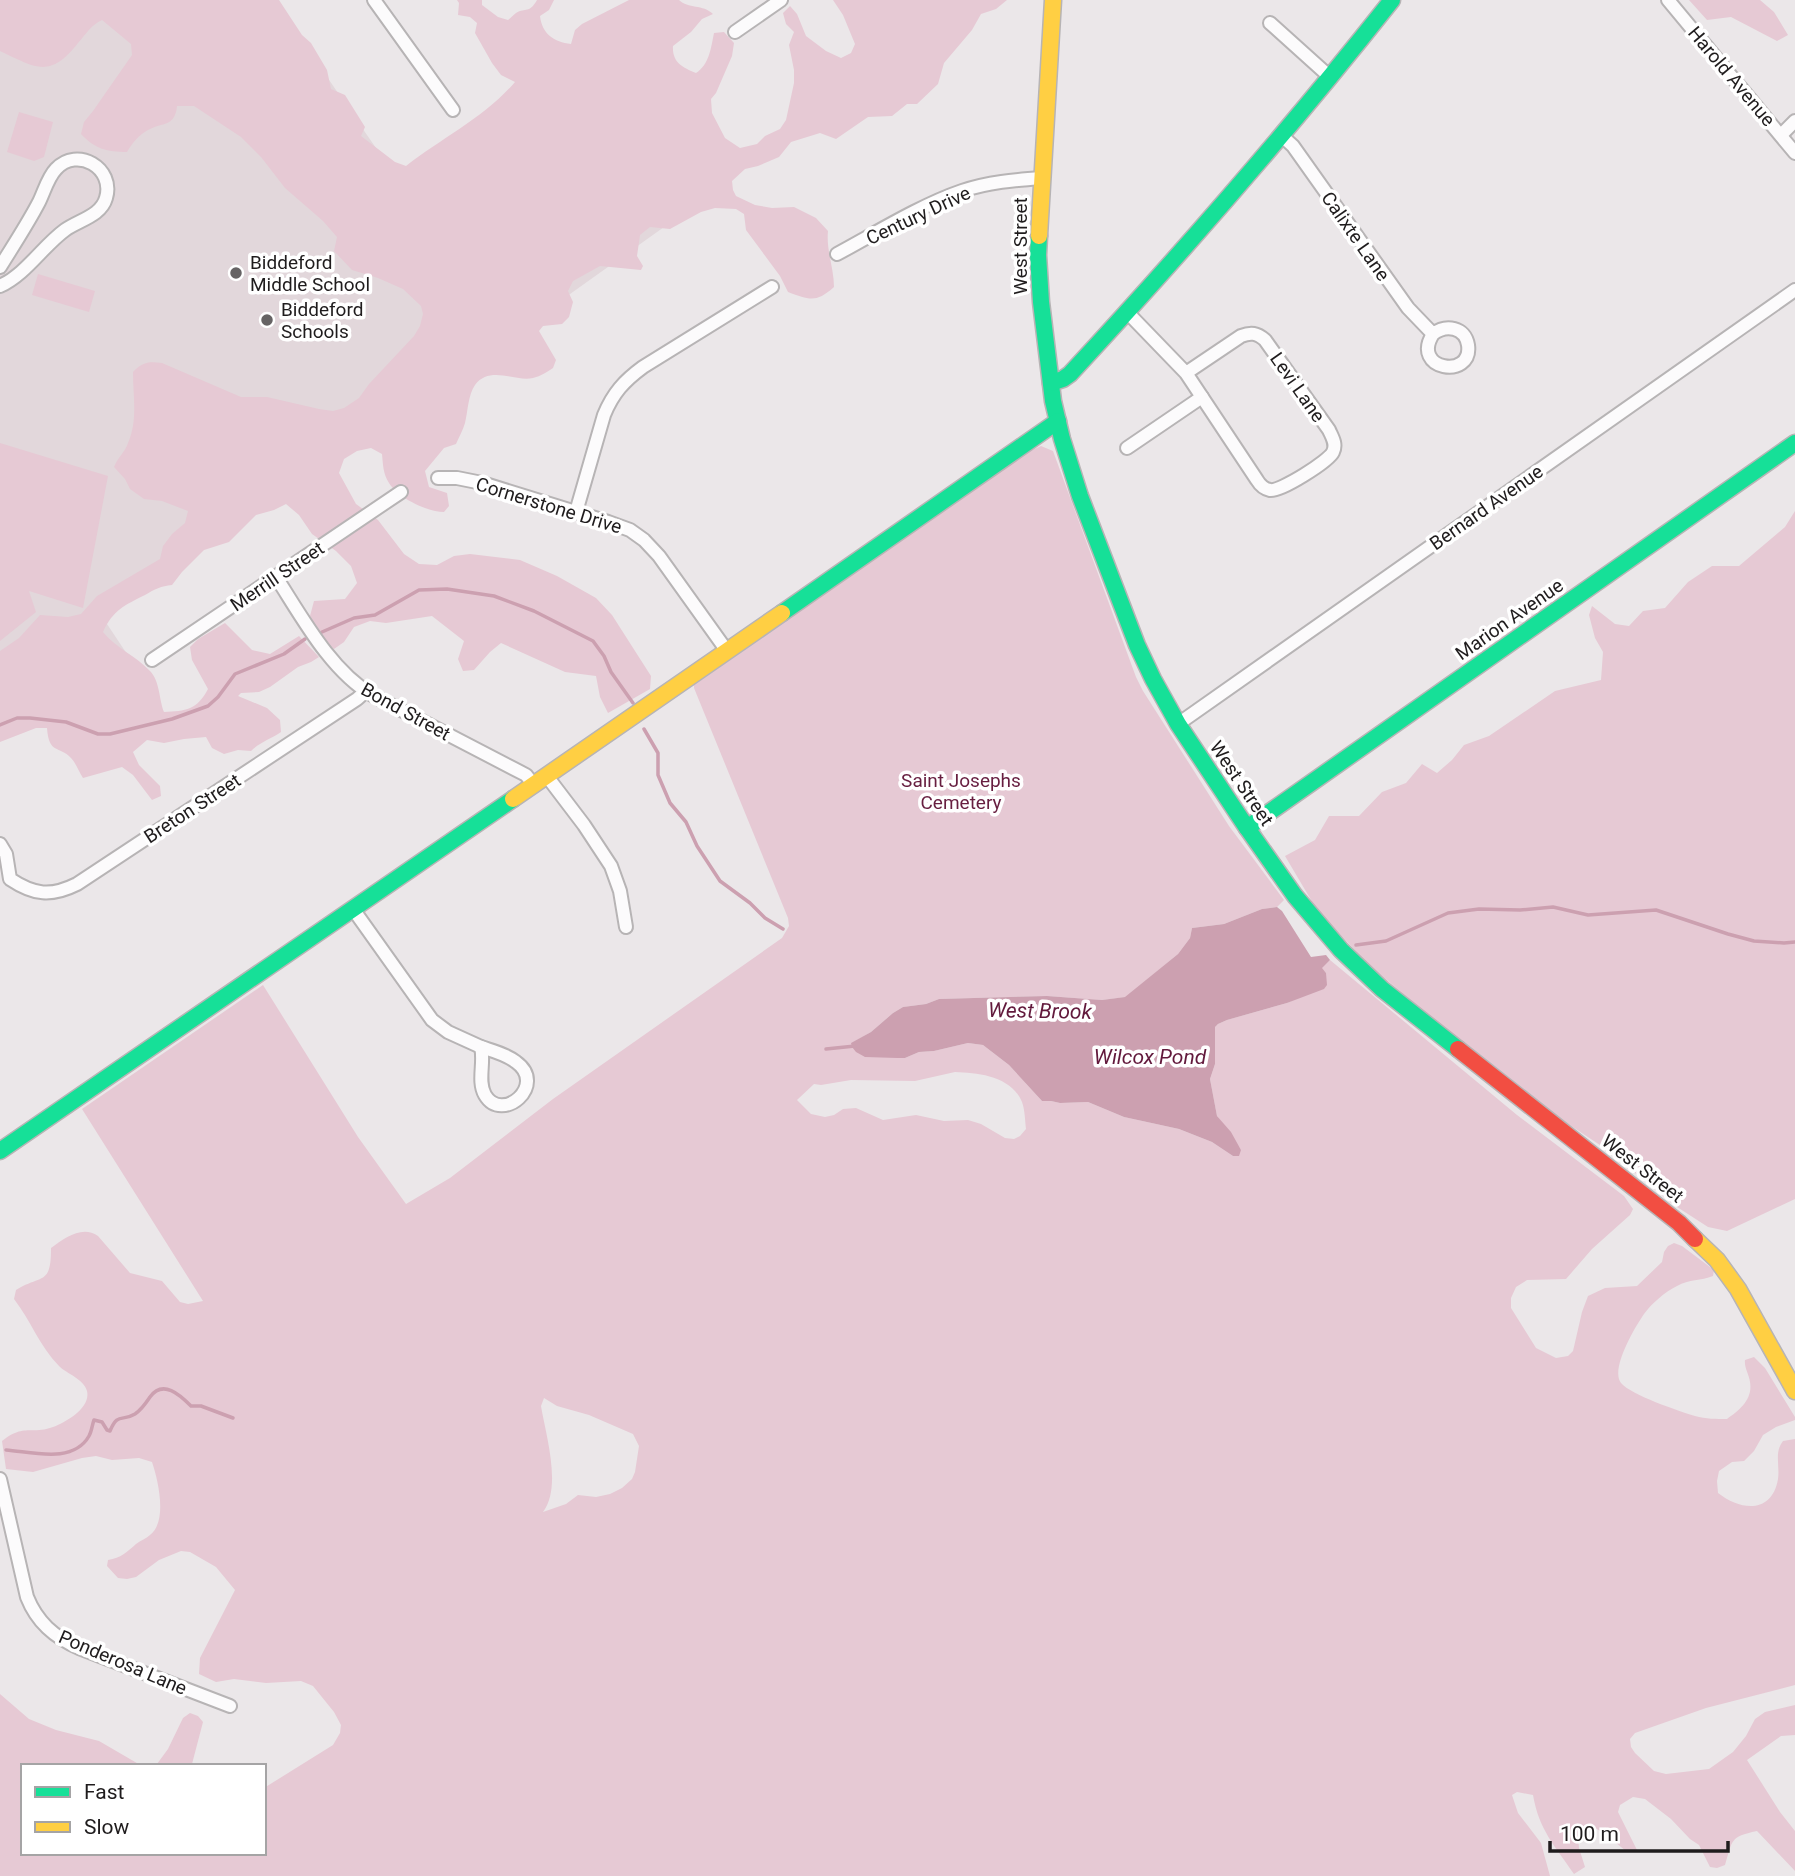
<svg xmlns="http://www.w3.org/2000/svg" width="1795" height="1876" viewBox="0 0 1795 1876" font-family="Roboto,sans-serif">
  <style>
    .built { fill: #e2d7db }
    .green { fill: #e6c9d4; fill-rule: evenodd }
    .water { fill: #cca0b0 }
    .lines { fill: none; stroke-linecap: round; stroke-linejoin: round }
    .stream { stroke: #cca0b0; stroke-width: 3.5 }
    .street-casing { stroke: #b7b4b5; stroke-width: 16 }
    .fast-casing { stroke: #b7b4b5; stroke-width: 19 }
    .slow-casing { stroke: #b7b4b5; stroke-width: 19 }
    .jam-casing { stroke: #b7b4b5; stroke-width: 19 }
    .street { stroke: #fcfbfc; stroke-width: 12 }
    .fast { stroke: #16e098; stroke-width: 16 }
    .slow { stroke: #ffcf43; stroke-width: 16 }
    .jam { stroke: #f24e42; stroke-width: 16 }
    .poi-dot { fill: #666364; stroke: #fff; stroke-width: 2.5 }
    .labels { text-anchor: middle; stroke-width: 7; stroke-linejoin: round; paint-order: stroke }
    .street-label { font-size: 19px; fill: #1f1c1d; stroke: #fff }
    .poi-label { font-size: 19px; fill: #1f1c1d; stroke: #fff; text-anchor: start }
    .park-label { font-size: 19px; fill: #671e40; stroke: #fff }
    .water-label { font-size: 21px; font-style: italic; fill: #62193c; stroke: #fff }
  </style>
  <rect width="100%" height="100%" fill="#ebe7e9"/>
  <polygon class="built" points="0,0 274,0 398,180 695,205 372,435 101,615 131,660 0,681"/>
  <g class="green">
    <path d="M0 0H279L302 35 311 43 327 70 331 89 345 95 365 127 361 136 395 162 406 166C442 138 485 117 515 82L501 75 492 63 475 33 477 23 470 17 458 15 459 3 457 0H482V5L498 17 508 20C511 18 513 15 516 13 526 7 529 14 537 0H554L549 10 540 16C542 34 554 42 571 44L575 30 582 24 629 0H679C688 9 703 4 713 14L702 19 691 32 673 46C672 62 682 67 696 73 709 65 711 48 714 33L724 32 734 43 732 56 716 93 711 99 712 113 725 138 740 148 757 144 765 136 780 129 786 120 794 83V70L789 45 794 32 786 24 783 13 790 6 797 14 806 36 826 51 841 58 851 53 855 44 843 15 833 0H1007L996 9 981 14 972 30 944 63 938 84 917 104H907L892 116 868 117 836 139 820 133 791 142 779 157 758 166 745 169 732 181 733 190 736 196 755 205 772 208 794 207 816 218 828 231C826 250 834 268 834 287 816 303 810 300 788 292L780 276 746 230 744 214 736 209 715 208 701 212 670 229 650 227 640 235 637 256 643 266 641 270 600 266 573 281 568 291 573 302 569 317 562 324 543 326 539 331 556 360 553 368C547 372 541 376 533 378 515 382 490 365 475 385 468 395 468 411 465 423 463 430 459 437 456 444L444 448 425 471 429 487 447 493 449 506 444 512C427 512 397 497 389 483 383 474 383 464 382 454L371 448 357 451 344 459 339 473 356 504 378 520 404 554 419 564 437 565 454 556 470 554 520 560 557 576 596 598 612 615 651 676 650 689 608 713 600 697 596 676 565 672 501 643 490 652 474 670 463 671 458 659 464 641 432 616 386 623 370 621 354 627 344 642 334 649 323 640 310 616 314 601 345 599 357 583 351 566 336 551 312 534 299 515 286 504 274 510 256 515 229 542 204 550 182 572 172 585C161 586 155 589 145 595 125 605 113 610 103 632 116 648 136 656 150 671 160 681 159 700 164 712 186 711 197 710 208 689L192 660 190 647 198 639 225 623 252 650 270 654 299 636 319 657 311 662 298 667 270 687 259 692 241 693 238 696 267 708 280 720 281 732C271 739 260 742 251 751L238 750 224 754 212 748 206 737 184 739 164 743 147 740 133 752 139 765 160 786 161 796 152 800 133 775 122 767 83 778C79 772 76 763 71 758 59 745 49 755 47 728H36L0 742V651L19 638 40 615 68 617 81 614 97 596 160 559 163 546 172 534 185 523 188 511 162 501 144 499 130 489 125 479 114 467C118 457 125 452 128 443 138 420 133 397 133 372 142 362 149 361 162 363L241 397H267L319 409 333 411 344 408 359 398 369 384 414 336 420 326 423 314 421 306 403 289 378 278 352 270 334 251 337 237 323 221 285 188 261 157 241 137 194 106H177C175 127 163 122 148 130 139 135 132 143 127 152 107 152 95 149 81 134L84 122 93 111 132 55 131 44 102 20C90 26 87 33 78 43 50 79 36 68 0 51Z"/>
    <polygon points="1689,0 1760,0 1774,12 1788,35 1777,41 1731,17 1707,20"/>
    <polygon points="19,112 53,122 44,157 34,161 7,152"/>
    <polygon points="38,274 95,291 89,312 32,295"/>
    <polygon points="0,443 108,476 83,608 29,591 36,612 0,641"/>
    <path d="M1041 446 1053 451 1136 677 1143 691 1229 826 1284 900 1277 907 1262 909 1224 924 1192 928 1190 938 1178 954 1126 997 1102 1000 1047 996 939 999 926 1004 903 1007 893 1013 871 1032 852 1043 897 1058H905L919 1052 934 1051 968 1043 983 1045 1009 1065 1042 1101H1051L1060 1103 1088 1102 1124 1117 1179 1129 1212 1142 1233 1156 1241 1150 1217 1116 1210 1079 1215 1064V1027L1218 1024 1227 1020 1287 1003 1326 985V973L1321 968 1330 960 1517 1115 1624 1196 1633 1209 1630 1215 1592 1249 1566 1279 1527 1280 1516 1287 1511 1298V1308L1536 1348 1556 1358 1568 1356 1573 1351 1582 1312 1588 1296 1605 1288 1637 1286 1662 1262 1664 1252 1668 1246 1674 1243 1682 1246 1714 1270 1713 1276C1701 1281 1689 1279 1677 1286 1665 1292 1652 1303 1644 1314 1635 1327 1610 1369 1621 1383 1631 1395 1679 1411 1695 1416 1706 1419 1716 1419 1727 1419 1740 1410 1753 1399 1750 1382 1749 1374 1744 1368 1745 1360L1754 1357 1765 1368 1795 1417V1420L1776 1427 1763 1435 1754 1451 1744 1461 1732 1462 1719 1471 1717 1481 1718 1493C1741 1511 1772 1514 1778 1479 1780 1466 1774 1452 1783 1441L1795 1439V1685L1706 1708 1635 1733 1630 1739 1631 1747 1635 1753 1654 1771 1666 1774 1709 1769 1733 1752 1746 1736 1755 1719 1765 1712 1795 1705V1735L1781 1736 1747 1760 1780 1812 1795 1831V1871L1757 1831C1729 1837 1733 1840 1725 1865L1717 1868 1710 1867 1699 1845 1690 1839 1671 1819 1645 1799 1633 1797 1620 1805 1618 1812 1637 1850 1627 1852 1609 1837 1594 1827 1583 1831 1578 1836 1579 1848 1585 1867 1574 1874C1555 1846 1539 1830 1533 1795L1517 1792 1512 1795 1518 1813 1541 1843 1550 1876H0V1694L29 1719 56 1730 99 1741 142 1766H23V1853H264V1788L333 1745 340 1733 341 1725 334 1712 313 1686 301 1681 266 1683 234 1679 216 1682 199 1674 200 1658 235 1590 216 1567 190 1552 181 1551 159 1560 136 1577 127 1579 118 1578 107 1566 108 1560C121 1558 127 1552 136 1544 141 1540 146 1539 150 1535 168 1521 158 1480 152 1462L139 1458 112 1460 96 1456 82 1458 33 1472 6 1469 2 1441C24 1423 32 1435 53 1427 66 1422 91 1408 87 1391 84 1379 67 1374 59 1366 40 1347 31 1321 14 1299L16 1290C42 1274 51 1286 51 1248 65 1238 82 1225 98 1236L130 1273 162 1281 180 1302 188 1304 203 1301 82 1109 263 985 358 1137 406 1204 450 1178 553 1099 782 938 789 926 788 918 694 688V685L1028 452ZM955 1072C979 1073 1011 1076 1022 1102 1025 1110 1025 1121 1026 1129L1020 1136 1014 1139 1005 1138 981 1124 968 1120 944 1121 916 1115 883 1120 856 1108 843 1109 834 1115 825 1117 811 1114 797 1100 814 1084 821 1085 851 1080 915 1081ZM544 1398 557 1406 589 1415 633 1434 639 1446 635 1472 632 1479 622 1488 610 1494 596 1497 578 1495 566 1504 543 1512C562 1487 546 1436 541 1406Z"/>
    <polygon points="1795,511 1795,1199 1727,1231 1708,1227 1674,1205 1606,1149 1550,1112 1506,1075 1433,1019 1369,965 1317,910 1285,856 1315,840 1329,816 1359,816 1382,792 1406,783 1422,764 1437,773 1452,760 1464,745 1489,736 1555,691 1601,680 1603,652 1595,638 1589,615 1592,606 1615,624 1629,626 1643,611 1665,608 1688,582 1712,566 1739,566 1785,527"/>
    <polygon points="190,1713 198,1716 203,1722 192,1764 193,1766 148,1766 157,1764 168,1749 183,1718"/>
  </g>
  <polygon class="water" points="1277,907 1282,911 1311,957 1326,955 1330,960 1322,968 1326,973 1327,985 1324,989 1287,1003 1227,1020 1218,1024 1215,1027 1215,1064 1210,1079 1217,1116 1231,1132 1241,1150 1239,1156 1233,1156 1212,1142 1179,1129 1124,1117 1088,1102 1060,1103 1051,1101 1042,1101 1009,1065 983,1045 968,1043 934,1051 919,1052 905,1058 897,1058 865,1057 856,1052 852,1047 851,1043 871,1032 893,1013 903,1007 926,1004 939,999 1047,996 1102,1000 1125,997 1178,954 1190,938 1192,928 1224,924 1262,909"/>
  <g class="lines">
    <g class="stream">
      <polyline points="322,632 354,618 375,615 419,590 447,589 494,596 534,611 593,641 604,656 611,672 633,703"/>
      <polyline points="0,725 17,718 30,718 66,722 98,734 110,734 172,719 208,706 218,697 235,674 284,654 305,639"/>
      <polyline points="644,729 658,753 658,775 670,803 686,822 697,846 720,881 750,903 765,918 783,929"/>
      <polyline points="1356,945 1386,941 1448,913 1479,909 1520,910 1553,907 1588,915 1656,910 1728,934 1754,941 1784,943 1795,942"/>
      <polyline points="826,1049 855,1046"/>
      <path d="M6 1450C33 1452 73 1464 89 1436 92 1431 92 1425 94 1420L102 1422 107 1430 110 1431C118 1412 122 1422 135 1414 141 1410 146 1403 150 1397 163 1379 180 1395 191 1406H201L233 1418"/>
    </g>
    <defs>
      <g id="street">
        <polyline points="374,0 453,110"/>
        <polyline points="1668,0 1795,153"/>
        <polyline points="1270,23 1330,77"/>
        <polyline points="735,32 781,0"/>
        <polyline points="1781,135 1795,121"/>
        <path d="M1282 136 1293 146 1408 308 1433 334C1410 370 1473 380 1468 345 1465 327 1446 324 1433 334"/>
        <path d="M837 254C876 233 921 205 962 191 988 182 1015 180 1042 178"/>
        <path d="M0 267C13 246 27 225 39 202 44 192 48 177 56 169 77 146 115 168 106 198 101 216 79 220 65 230 43 246 25 275 0 286"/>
        <path d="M1128 313 1186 373 1257 480C1260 485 1264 489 1270 490 1280 492 1329 461 1333 452 1337 444 1332 437 1329 430L1265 340C1257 333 1251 332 1241 336L1186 373"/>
        <polyline points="1127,448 1202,397"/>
        <polyline points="438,478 457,478 482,483 608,522 630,530 644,540 659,556 727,651"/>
        <path d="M576 512 604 415C613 393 624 381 643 367L772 287"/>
        <path d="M276 577C302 617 330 670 372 695L526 775 533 784"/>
        <polyline points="152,660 401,492"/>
        <polyline points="1178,724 1795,290"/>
        <polyline points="546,775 584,825 611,866 620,891 626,927"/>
        <path d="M0 844 6 854 10 879C34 895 51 897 77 884L357 699 366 691"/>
        <polyline points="353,909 432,1020 448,1032 481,1047"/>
        <path d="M481 1047C493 1051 506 1054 516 1062 548 1085 502 1124 485 1095 477 1081 485 1062 481 1047Z"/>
        <path d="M0 1479 27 1597C37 1622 54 1637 79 1648L230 1706"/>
      </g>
      <g id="fast">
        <polyline points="1039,236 1038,255 1041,302 1053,401 1062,439 1080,496 1137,645 1153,679 1178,724 1247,828 1295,896 1341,950 1382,989 1458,1049"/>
        <path d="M1051 383 1063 379 1070 374C1182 253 1290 129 1392 0"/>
        <polyline points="782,613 1058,421"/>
        <polyline points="1247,828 1795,443"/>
        <polyline points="0,1151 513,799"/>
      </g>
      <g id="slow">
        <polyline points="1039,236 1053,0"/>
        <polyline points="513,799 782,613"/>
        <polyline points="1695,1239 1717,1260 1738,1289 1795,1391"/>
      </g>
      <polyline id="jam" points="1458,1049 1679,1223 1695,1239"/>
    </defs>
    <use href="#street" class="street-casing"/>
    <use href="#fast" class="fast-casing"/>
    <use href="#slow" class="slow-casing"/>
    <use href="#jam" class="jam-casing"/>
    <use href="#street" class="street"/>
    <use href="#fast" class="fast"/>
    <use href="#slow" class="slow"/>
    <use href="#jam" class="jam"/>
  </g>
  <g class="poi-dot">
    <circle cx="236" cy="273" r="7"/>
    <circle cx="267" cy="320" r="7"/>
  </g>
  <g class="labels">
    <g class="street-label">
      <text transform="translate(1732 76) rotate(50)" y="7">Harold Avenue</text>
      <text transform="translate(918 215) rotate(-25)" y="7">Century Drive</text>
      <text transform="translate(1356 236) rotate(55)" y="7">Calixte Lane</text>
      <text transform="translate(1020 246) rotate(-90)" y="7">West Street</text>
      <text transform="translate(1298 387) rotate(55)" y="7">Levi Lane</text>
      <text transform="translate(549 505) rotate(17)" y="7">Cornerstone Drive</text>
      <text transform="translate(1486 507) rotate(-35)" y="7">Bernard Avenue</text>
      <text transform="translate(277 576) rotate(-34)" y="7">Merrill Street</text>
      <text transform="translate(1509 619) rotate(-35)" y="7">Marion Avenue</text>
      <text transform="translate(406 711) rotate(29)" y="7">Bond Street</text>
      <text transform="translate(1242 783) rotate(56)" y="7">West Street</text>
      <text transform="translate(192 808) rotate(-33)" y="7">Breton Street</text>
      <text transform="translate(1643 1168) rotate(38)" y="7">West Street</text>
      <text transform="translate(123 1662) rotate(23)" y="7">Ponderosa Lane</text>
    </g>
    <g class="poi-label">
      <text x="250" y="269">Biddeford<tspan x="250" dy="22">Middle School</tspan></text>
      <text x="281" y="316">Biddeford<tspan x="281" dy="22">Schools</tspan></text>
    </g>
    <g class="park-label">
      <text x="961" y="787">Saint Josephs<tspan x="961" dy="22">Cemetery</tspan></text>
    </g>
    <g class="water-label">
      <text transform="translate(1040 1011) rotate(1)" y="7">West Brook</text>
      <text x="1150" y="1064">Wilcox Pond</text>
    </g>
  </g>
  <rect x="21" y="1764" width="245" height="91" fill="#ffffff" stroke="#a5a4a5" stroke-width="2"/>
  <rect x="35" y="1787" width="35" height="10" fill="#16e098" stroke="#a5a4a5" stroke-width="2"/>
  <text x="84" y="1799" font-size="21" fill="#1f1c1d">Fast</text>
  <rect x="35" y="1822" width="35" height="10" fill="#ffcf43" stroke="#a5a4a5" stroke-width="2"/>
  <text x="84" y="1834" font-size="21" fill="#1f1c1d">Slow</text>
  <path d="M1550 1841v10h178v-10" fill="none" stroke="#1f1c1d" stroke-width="3.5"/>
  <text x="1560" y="1841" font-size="21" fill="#1f1c1d" stroke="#ffffff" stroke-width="5" paint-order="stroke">100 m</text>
</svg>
